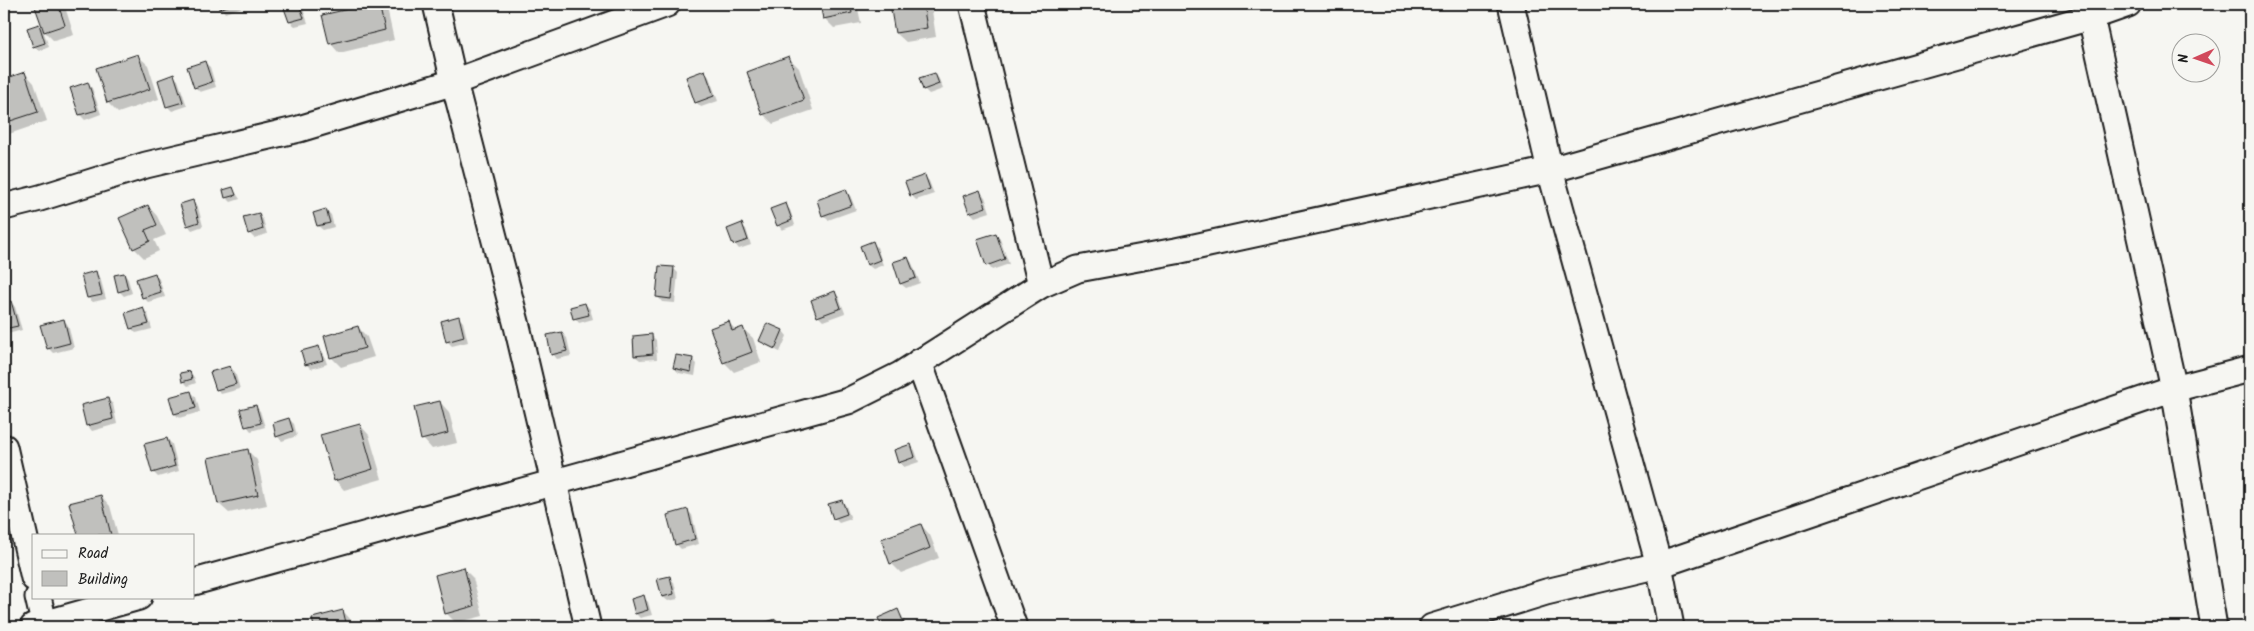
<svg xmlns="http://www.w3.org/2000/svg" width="2254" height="631" viewBox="0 0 2254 631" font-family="Kalam,sans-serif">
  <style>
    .shadow { fill: #0003 }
    .building { fill: #c0c0bd; stroke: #1c1c1c }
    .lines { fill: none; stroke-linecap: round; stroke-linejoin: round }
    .minor-casing { stroke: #1c1c1c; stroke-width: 29 }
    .minor { stroke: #f6f6f2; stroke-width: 25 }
  </style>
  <rect width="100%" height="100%" fill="#f6f6f2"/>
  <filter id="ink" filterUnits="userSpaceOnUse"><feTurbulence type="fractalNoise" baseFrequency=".02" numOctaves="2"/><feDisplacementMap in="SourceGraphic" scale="10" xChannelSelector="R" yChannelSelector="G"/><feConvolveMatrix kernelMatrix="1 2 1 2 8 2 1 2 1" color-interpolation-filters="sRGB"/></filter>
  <g filter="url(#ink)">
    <g class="shadow">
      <polygon points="36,4 64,4 74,35 54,41 43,30 49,47 39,51 34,46 39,25 45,31"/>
      <polygon points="219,4 251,4 225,13"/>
      <polygon points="299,4 303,9 308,23 295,26 290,22 286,8"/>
      <polygon points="379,4 388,13 394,40 339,53 330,43 324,16"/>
      <polygon points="519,4 534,4 535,5 523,8"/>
      <polygon points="822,4 857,4 861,23 834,28 824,18"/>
      <polygon points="892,4 931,4 936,37 906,42 896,33"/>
      <polygon points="138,56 148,65 159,99 118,113 108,103 97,69"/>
      <polygon points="789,58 799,68 813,110 773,124 763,114"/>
      <polygon points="205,63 210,67 216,87 200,92 195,87"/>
      <polygon points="704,72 709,77 718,101 701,107 696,102"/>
      <polygon points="25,73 34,83 47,121 9,134 4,128 4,80"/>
      <polygon points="935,74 939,79 943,89 929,94 924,89"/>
      <polygon points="173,76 178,80 187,106 172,111 167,106"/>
      <polygon points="87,84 92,88 101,114 85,120 80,115 71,89"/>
      <polygon points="924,176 929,181 934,194 916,200 911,195"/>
      <polygon points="233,189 240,199 231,202 226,197"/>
      <polygon points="845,190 850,195 856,210 828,220 823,215"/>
      <polygon points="980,192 985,197 990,212 975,217 971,213 965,197"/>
      <polygon points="193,202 198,207 203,226 192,230 188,225"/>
      <polygon points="785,205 790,210 795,225 782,230 778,225"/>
      <polygon points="148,206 157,216 166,235 154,240 159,251 144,258 134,248"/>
      <polygon points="326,210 331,215 334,227 323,230 318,226"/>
      <polygon points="258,215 263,219 267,234 254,238 249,233"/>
      <polygon points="741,225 746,229 751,245 739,249 735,244 729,229"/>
      <polygon points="995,234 1000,239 1009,264 992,270 988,265"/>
      <polygon points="872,243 877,247 883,265 873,269 868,265 861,246"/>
      <polygon points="908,258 912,263 920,283 906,288 901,284"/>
      <polygon points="673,268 678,273 675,303 662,302 658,297"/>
      <polygon points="95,273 100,277 106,299 93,302 88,298"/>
      <polygon points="124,274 128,279 132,293 124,296 119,291"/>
      <polygon points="154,274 159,279 165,297 148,302 143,297"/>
      <polygon points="834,292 839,297 845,313 823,321 818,316"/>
      <polygon points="11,302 15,307 22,330 4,335 4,304"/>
      <polygon points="585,304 590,309 593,319 579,323 575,318"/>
      <polygon points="143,309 148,314 152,329 136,333 131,328"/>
      <polygon points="459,318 463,322 468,342 452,346 447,341"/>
      <polygon points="64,320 68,325 74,348 53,353 48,348"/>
      <polygon points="729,323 737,331 743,329 753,338 761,362 734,372 724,362"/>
      <polygon points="358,327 367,337 374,357 341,367 331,357"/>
      <polygon points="783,331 787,336 780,352 765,345 760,341"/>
      <polygon points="562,333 567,338 571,356 557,359 553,354"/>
      <polygon points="651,335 656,340 657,359 640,360 635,356"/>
      <polygon points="319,348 323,352 327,364 311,369 306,364"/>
      <polygon points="693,360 697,364 695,376 679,373 674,368"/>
      <polygon points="230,367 235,372 240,389 221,394 217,389"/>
      <polygon points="190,372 194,377 196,383 188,386 183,381"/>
      <polygon points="191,392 196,397 200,412 179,418 175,414"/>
      <polygon points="108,400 113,404 117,424 92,431 88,426 82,406"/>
      <polygon points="440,402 449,412 457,443 432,449 423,439"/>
      <polygon points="255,406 260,411 265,427 251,431 247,426"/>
      <polygon points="289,419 294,424 297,436 282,441 277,436"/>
      <polygon points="360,425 369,435 382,479 344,490 335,480"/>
      <polygon points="167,439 172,444 179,471 158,477 153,472"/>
      <polygon points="910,446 915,450 919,462 904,467 899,462"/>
      <polygon points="248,451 257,460 267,505 229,513 219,504"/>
      <polygon points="101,496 110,506 118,535 79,535"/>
      <polygon points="842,501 846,506 851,519 839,523 834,518"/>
      <polygon points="687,510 692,515 699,544 681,549 676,544"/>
      <polygon points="921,525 930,535 939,558 901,573 891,563"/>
      <polygon points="463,568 473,578 483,616 456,623 446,613"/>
      <polygon points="669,578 674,582 678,599 668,601 663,597"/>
      <polygon points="643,597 648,602 652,615 640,618 636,614"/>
      <polygon points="343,611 352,621 354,627 315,627 313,619"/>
      <polygon points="897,611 902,616 907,627 884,627 880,619"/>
      <polygon points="775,621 780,627 755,627 754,626"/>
    </g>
    <g class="building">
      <polygon points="34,4 58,4 65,25 44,32"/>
      <polygon points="218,4 234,4 219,9"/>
      <polygon points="295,4 299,4 304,18 289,22 284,8"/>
      <polygon points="371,4 379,4 385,30 329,44 322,15"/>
      <polygon points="820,4 850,4 852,13 823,19"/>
      <polygon points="890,4 923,4 927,28 895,33"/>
      <polygon points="39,24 45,43 33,47 27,28"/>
      <polygon points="138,54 150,89 107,103 96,68"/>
      <polygon points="789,56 804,100 762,115 747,72"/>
      <polygon points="205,61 212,82 194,88 187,67"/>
      <polygon points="705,70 714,96 695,103 686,77"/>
      <polygon points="25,72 38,112 4,123 4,79"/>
      <polygon points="935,73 939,84 923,90 919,78"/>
      <polygon points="174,74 183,102 166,107 158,80"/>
      <polygon points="88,82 97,110 79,115 70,88"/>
      <polygon points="925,175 930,189 910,196 905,182"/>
      <polygon points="233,187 236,195 225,198 223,190"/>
      <polygon points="846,189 852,205 822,216 817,200"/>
      <polygon points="980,190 986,207 969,213 963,196"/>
      <polygon points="193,200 199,222 187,226 180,204"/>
      <polygon points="786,203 792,220 777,226 770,209"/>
      <polygon points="148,205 157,225 145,230 150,241 133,249 119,218"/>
      <polygon points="326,209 330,223 317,226 313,213"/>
      <polygon points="259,213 263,229 248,234 243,217"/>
      <polygon points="742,223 748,240 733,245 727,229"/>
      <polygon points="996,233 1005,259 986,266 977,239"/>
      <polygon points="873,241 880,260 867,265 860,246"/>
      <polygon points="908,257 916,278 900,284 893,262"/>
      <polygon points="659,266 674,267 671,299 656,297"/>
      <polygon points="96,271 102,295 87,298 81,275"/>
      <polygon points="124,273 128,289 118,292 114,275"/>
      <polygon points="155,273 161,292 142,298 136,279"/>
      <polygon points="835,291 841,308 817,317 811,300"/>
      <polygon points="11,301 18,326 4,329 4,303"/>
      <polygon points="585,303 589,315 573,319 570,307"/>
      <polygon points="143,307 149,324 130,329 125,313"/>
      <polygon points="459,316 464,337 446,342 441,321"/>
      <polygon points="64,319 70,343 47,349 40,325"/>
      <polygon points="729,321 732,331 743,327 752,352 723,363 710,328"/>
      <polygon points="767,323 783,330 775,349 759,341"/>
      <polygon points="358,326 365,348 330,358 324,336"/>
      <polygon points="562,332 567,351 551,355 547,335"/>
      <polygon points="652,334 653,354 634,356 633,336"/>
      <polygon points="319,346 323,360 305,365 301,351"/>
      <polygon points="676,355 693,358 691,372 673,368"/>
      <polygon points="230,366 236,384 216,390 210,372"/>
      <polygon points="190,371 192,379 182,382 180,373"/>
      <polygon points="191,391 196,408 174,414 169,397"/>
      <polygon points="108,398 113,419 86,426 81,405"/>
      <polygon points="440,401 448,433 421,440 414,407"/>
      <polygon points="256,405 261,423 245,427 240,409"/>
      <polygon points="289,418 293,431 276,437 273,423"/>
      <polygon points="360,424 373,469 334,481 320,435"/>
      <polygon points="167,438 175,466 152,473 144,444"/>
      <polygon points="911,444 915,457 898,463 894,450"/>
      <polygon points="248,449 258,495 218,504 208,458"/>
      <polygon points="101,495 111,535 78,535 69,503"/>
      <polygon points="842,500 847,514 833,519 828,504"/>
      <polygon points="688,509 695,539 675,545 667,515"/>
      <polygon points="921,524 930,548 890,564 881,539"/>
      <polygon points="464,567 474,606 445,614 435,575"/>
      <polygon points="670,576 674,594 662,597 657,579"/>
      <polygon points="644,595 648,610 635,614 631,599"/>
      <polygon points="898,609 905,626 882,627 878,618"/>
      <polygon points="343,610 347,627 314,627 312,618"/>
      <polygon points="776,619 777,627 753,627 753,626"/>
    </g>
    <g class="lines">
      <defs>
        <g id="minor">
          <polyline points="436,4 454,82 517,326 588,627"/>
          <polyline points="972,4 1041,285"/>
          <polyline points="1511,4 1550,170 1659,565 1671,627"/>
          <polyline points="2088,4 2174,389 2214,627"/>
          <polyline points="4,207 40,198 146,165 299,129 454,82 667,4"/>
          <polyline points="919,362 1014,627"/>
          <polyline points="4,447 34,578"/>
          <polyline points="194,582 848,401 900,375 1041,285 1078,269 1176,251 1550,170 2091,17 2128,4"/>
          <polyline points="38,597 45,627"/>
          <polyline points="33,627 139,597"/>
          <polyline points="1432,627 1546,592 1659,565 2174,389 2250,369"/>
        </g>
      </defs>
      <use href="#minor" class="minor-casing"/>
      <use href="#minor" class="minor"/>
    </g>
  </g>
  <rect width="2254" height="631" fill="none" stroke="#f6f6f2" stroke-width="20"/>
  <rect x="10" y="10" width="2234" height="611" fill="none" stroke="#1c1c1c" stroke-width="2" filter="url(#ink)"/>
  <rect x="32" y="534" width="162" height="65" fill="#f6f6f2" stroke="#9f9f9c"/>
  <rect x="42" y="550" width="25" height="8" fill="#f6f6f2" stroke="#9f9f9c"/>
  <text x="78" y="558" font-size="15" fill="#1c1c1c">Road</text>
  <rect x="42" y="571" width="25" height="15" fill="#c0c0bd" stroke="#9f9f9c"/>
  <text x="78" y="584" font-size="15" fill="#1c1c1c">Building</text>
  <g transform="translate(2196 58) rotate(268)"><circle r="24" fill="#f6f6f2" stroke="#9f9f9c"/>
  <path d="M0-4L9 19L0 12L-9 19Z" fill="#d1495b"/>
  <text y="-8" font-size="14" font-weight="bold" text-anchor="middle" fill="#1c1c1c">N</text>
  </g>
</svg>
